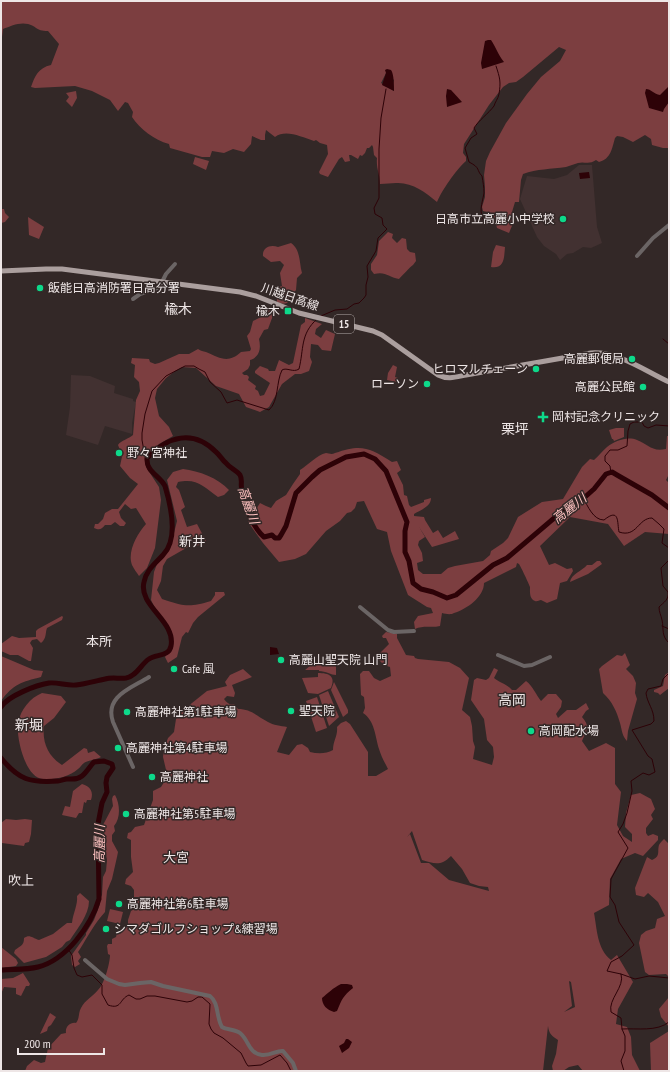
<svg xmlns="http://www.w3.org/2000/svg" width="670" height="1072" viewBox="0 0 670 1072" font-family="'PT Sans Narrow','Noto Sans JP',sans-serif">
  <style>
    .built { fill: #423131 }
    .green { fill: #7c3e40; fill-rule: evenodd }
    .water { fill: #2d0207 }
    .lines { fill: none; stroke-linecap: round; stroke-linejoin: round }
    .stream { stroke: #2d0207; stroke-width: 1 }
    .river { stroke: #2d0207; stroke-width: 5 }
    .tertiary { stroke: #6b6565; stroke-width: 4 }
    .primary { stroke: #ab9f9e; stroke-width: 5 }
    .poi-dot { fill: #0dd98a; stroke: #332827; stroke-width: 1.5 }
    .labels { text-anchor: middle; stroke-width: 3; stroke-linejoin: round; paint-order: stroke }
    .shield { fill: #332827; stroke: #b6adad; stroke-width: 1 }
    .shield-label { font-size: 11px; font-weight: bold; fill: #eee6e6 }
    .poi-label { font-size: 12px; fill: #eee6e6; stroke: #332827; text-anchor: start }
    .street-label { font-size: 12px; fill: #eee6e6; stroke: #332827 }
    .water-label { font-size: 13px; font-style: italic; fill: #fdc0bf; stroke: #332827 }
    .neighbourhood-label { font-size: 13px; fill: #eee6e6; stroke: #332827 }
    .quarter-label { font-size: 14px; fill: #eee6e6; stroke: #332827 }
  </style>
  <rect width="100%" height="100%" fill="#332827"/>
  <g class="built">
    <polygon points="579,165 592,165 597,227 602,243 591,248 583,247 573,253 567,254 560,260 556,254 544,246 537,237 520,199 527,176 554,179 567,175"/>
    <polygon points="71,375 90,376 115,386 114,393 133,399 133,401 136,402 132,423 132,434 105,426 98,445 66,435 70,407"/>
  </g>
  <g class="green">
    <path d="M1 1H669V148H663L652 145 651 139 645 135 633 142 623 137 617 136 615 138C612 148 611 159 599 162L596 160C589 165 584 161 578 163 574 164 570 166 566 167 551 169 537 169 523 174L521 180 519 202H515L512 212 514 221 509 233 497 228C495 217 495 213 483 211L482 207 485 197V187L484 175 486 161 490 152 506 123 527 94 541 77 560 61 566 50 559 47 523 77 516 82 509 83 503 87 489 105 464 144 463 153 466 157V161C456 170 442 190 437 202 425 192 412 182 396 183 391 183 386 184 380 184 380 174 376 169 377 158L374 155 373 147 372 145 369 148H367L365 153 362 156 360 155 358 159 351 155H349L350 161 345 162 342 157 339 159 328 177 320 174 319 172 328 154 327 145 320 143 316 140 314 141C301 137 286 129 275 137L266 130 265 135V140H261L252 136 251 144 244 152 233 149 224 153 212 151 210 157H202L170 148 169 144C154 140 140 129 132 117L133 112 128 103 125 102 118 111 110 100 92 91 75 86 35 88 31 87C35 76 38 68 51 65L59 44 48 31C35 31 37 26 28 24 19 22 11 26 3 29L1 45ZM386 73 394 80 393 84 394 91 381 83Z"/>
    <polygon points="76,91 77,98 72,107 66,101 69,97 66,93"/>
    <polygon points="195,157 209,161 206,170 193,164"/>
    <polygon points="1,209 4,209 5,213 9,217 5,222 1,223"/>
    <polygon points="28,217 44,227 39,239 29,235"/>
    <path d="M388 232 393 234 392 238 397 243 402 238 406 239 407 249 410 252 415 253 416 261 413 265C410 267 402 276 399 279 388 277 386 271 374 274L371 270V264L377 255 379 241Z"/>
    <path d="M291 243C301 250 299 263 302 273L297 278 296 290 289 298V301C286 305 281 304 277 302V298L274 294 276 288 282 286 280 273 284 265 280 261 271 262 263 256C262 247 271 244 278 247Z"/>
    <path d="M496 245 505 247C504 257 505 269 491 267L493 252Z"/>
    <path d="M270 308 275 310 268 329 264 330 259 339C261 348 260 357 250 360V365L248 369 242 373 244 375H247L249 377 248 380 256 386 255 389 258 391 260 396 264 395 270 383 255 373V371L260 366 268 369 269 371H275L279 360 289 365 293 363 301 325 305 322V318L322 324 316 329 315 334 321 338 326 330 335 334 331 351 322 350 318 345 311 344 310 357 312 362 309 371 301 374H295L282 384 269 407 260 412 246 407 239 394 216 386 196 368 182 367 175 371 166 378 157 389 155 398 159 416 169 427 173 436 159 444 151 452 146 459V467L159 487 161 500 155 548 147 568 139 576C137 573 134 569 132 565 127 552 137 534 146 524L136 508 131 509 125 504 119 512 121 518 126 523 124 526H120L115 522 111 525H105C101 530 99 530 94 528L95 524H98L103 519 105 513 112 509H118L138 484 130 478 120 466 123 452 120 450 118 445C121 440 129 439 133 435L136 400 140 391 139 382 134 377 135 365 131 363 132 358 149 359 150 362 155 364 159 363 179 354H189L198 349C201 351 203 351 206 352 220 358 228 364 241 352L250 351 251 349 247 336 250 332 253 321 261 317Z"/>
    <polygon points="393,365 397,367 395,377 398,378 397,382 387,380 388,373"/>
    <polygon points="616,428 624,428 624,437 614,441 613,439 612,439 609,430"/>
    <path d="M667 436H669V474L666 480 669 483V534L645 532 624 546 608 524 570 517 540 546 549 565 555 563 567 569 572 568 573 571 567 581 560 583 557 599 547 603C545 602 543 601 541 600 539 600 537 602 535 601 529 599 530 591 530 587 529 584 521 567 519 564L517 563 516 567 484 583C484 597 467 609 454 613 451 615 446 614 442 613L440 626C432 628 423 625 415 629L414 622 418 616 433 613 431 608 427 607 408 595 391 551 387 532 377 529 364 501 357 502 355 508 351 512 347 513 340 521 326 531 306 554 295 559 279 562 263 543 248 522 260 503 266 506 271 508 276 501 286 495 293 484 300 474V470C308 465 317 455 326 453 329 453 331 455 335 453 361 444 369 447 392 462L397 461 401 470 397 473 403 485 404 495 407 496 409 505 411 507 424 502V500L431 498C431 507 420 510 414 514V516L424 517 425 520 418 524 425 520 433 533 438 530 443 538 455 531 459 539 432 547 419 527 425 537 419 541 418 545 422 553 423 561 417 563 418 570 423 574H441L448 568 455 566 483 561 490 555 491 551 503 543 508 538 518 517 542 502 563 499 582 467 590 459 594 460C599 456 602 451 607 447 615 441 627 436 637 440 648 444 651 452 666 449Z"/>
    <path d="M183 469C199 471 218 478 229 490L224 495 218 497C203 486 197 478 178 482L176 487 179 490 185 507 181 510 187 527 197 524 206 541 204 544 195 546 191 539 188 547 167 559 163 566 161 581 157 590 162 599C184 606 188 608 211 601L215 595V592H224L225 595 198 617 193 623 188 633 186 632 182 637 177 657 168 663 165 657 171 649 172 639 167 625 154 606 151 600 154 572 157 564 170 549 177 521 167 480 173 472Z"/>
    <path d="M597 561H600L602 564 588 574 570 582C571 574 582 571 587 565H592Z"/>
    <path d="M62 616 63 617 62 620 47 628C45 633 47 638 41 643L37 639 32 640 30 643 33 648 31 661H29L18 655H10L1 651V644L12 636 19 638 36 637V631L38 629Z"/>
    <path d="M386 632 397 634V638L406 655 414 656 415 658 418 659 449 662 460 668 469 678 462 710 470 717 472 726 473 741 475 747 473 759 492 765 494 757 493 747 487 740 484 719 471 700 474 680 477 678 486 680 489 678 494 668 498 670 494 678C500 683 507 684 512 690H516L526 681C533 686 536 695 541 701L548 694H556L562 701 561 707 556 714 558 718 567 710H576L586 703 589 709 586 711 582 717C591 727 586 731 582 741L589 751 606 743 615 748V784L621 792 617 825 623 836 632 842V834L625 827 626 813 631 795 640 793 651 799 655 809 651 815 653 819 646 828V833L648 836 653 834 658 836V840L643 856 635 853 621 859 610 879 609 905 594 913C597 929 597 949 611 960L617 955 633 982 618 1009 616 1024 627 1027 631 1037 632 1055 640 1071H583L578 1065 569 1067 563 1071H553L552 1066 556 1054 558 1040C552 1036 549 1034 548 1026L543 1071H25L27 1066 34 1060 41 1063 45 1062 48 1048 61 1034 66 1033C65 1027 70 1022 76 1023 80 1018 78 1013 81 1008 85 1000 92 997 98 990 104 985 110 963 110 955L108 954 107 946 108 944H112V939L116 937 117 933 128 925V920L131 911 138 907 136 904 139 897H134V890L131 886 125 884 126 879 133 872 131 857V840L127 838 128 833 131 832 135 827 144 825 153 800V791L161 787 166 779 167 774 163 757 164 749 168 738 174 732 176 719 182 711 207 691 227 686 225 682 230 675 243 669 252 677 232 685 235 693 234 697 227 696 224 699C227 703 229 705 234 704L238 709C251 709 257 716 268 722 273 725 281 726 287 727L277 752 289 755 297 745 302 744 308 748 310 752C318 754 326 754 333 750 333 741 338 736 337 727L341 723 346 721 350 724 368 752V776H376L388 769C385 763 381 756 379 749 375 736 375 721 363 713L365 708 364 697 361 695 360 674 363 671H369L374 678 380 681 391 676 390 667 384 665 376 657 389 644 386 638H383L382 636ZM412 831 422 860C435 864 441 866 451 856L462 869 470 883 479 886 488 887 489 891 449 880 429 863H421L410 834 407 837ZM569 981 571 982 575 1007 564 1012 572 1006Z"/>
    <path d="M625 653 630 665 626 669 633 676 636 683 635 693 637 699 628 731 627 741C622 736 622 730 620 723 617 712 612 701 603 693L599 669 602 666 617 655 622 656Z"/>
    <path d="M1 656 34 670 43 671 41 677C22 682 13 684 1 701Z"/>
    <path d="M311 661 317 663 335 664 336 667V675C331 675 326 671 319 671V670H305L311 665Z"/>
    <polygon points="669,672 669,688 660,695 658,693 654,692 654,690 663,686 665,675"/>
    <path d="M318 673C329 673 336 676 331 688L318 694 308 693 302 678 318 677Z"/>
    <polygon points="334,682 348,710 348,713 343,717 331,690"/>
    <polygon points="328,691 339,717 329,726 319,695"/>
    <path d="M42 693 61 696 66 702 54 718 44 726C42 742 48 756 62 765L84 748 87 749 88 753 94 751 101 757C98 759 86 761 84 763 82 764 80 768 78 769 69 777 55 780 43 779 25 778 16 737 18 723 21 709 30 698 42 693Z"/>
    <polygon points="317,697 327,728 316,732 306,701"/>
    <path d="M82 784C90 786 94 792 91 800H87L86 803 84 802 82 813H79L76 818 62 815 65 806 70 807 73 791Z"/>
    <path d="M115 795C120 804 121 818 114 826L115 831 112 835V841L118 852 117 857 112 879 107 891 105 912C95 923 88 936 80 949L78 952 81 957 78 961 80 964 75 967 72 965 71 956 86 935V933L94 920 100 904V899L102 895 103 877 106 871 107 860 104 843 105 839 103 825 113 806 112 799 113 796Z"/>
    <polygon points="25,819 32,820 31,834 29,842 25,843 24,846 2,843 1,823 6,819 16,820"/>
    <path d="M664 839 669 844 668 976 666 974 649 975 645 972 639 943 641 935 646 931 655 928 657 919 665 916 658 902 648 893 644 897 636 895 635 888 647 857 652 860C661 856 657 852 659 845 660 843 662 841 664 839Z"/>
    <path d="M80 893 89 901C89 915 77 929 70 940L66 942 62 947 46 957 24 963 14 953 15 950C20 946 24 946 24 938 30 934 32 938 39 940L53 934 67 923H72C73 913 78 905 77 896Z"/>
    <polygon points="110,909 123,912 120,924 107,921"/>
    <polygon points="1,947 16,959 18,963 16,966 1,968"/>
    <polygon points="23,973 30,984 29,986 26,986 21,996 16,994 16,988 4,987 1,994 1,979 13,978"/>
    <polygon points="669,997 669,1027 661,1017 659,1009"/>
    <polygon points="50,1013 56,1017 51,1025 48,1027 47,1031 40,1034"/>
    <polygon points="669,1031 669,1071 651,1071 650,1043"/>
  </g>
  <g class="water">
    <path d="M488 40H491C496 47 498 55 504 62L482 69 481 63 485 41Z"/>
    <path d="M387 69 391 70C394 74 394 86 394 91L382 85 386 73 385 70Z"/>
    <path d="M669 86V102L664 109 663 112 649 108 645 93 646 89C651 89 654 94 660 95Z"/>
    <polygon points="447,89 451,90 462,102 447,107 446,96"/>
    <polygon points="589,172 590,178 580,179 579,173"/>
    <polygon points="270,647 277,648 279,654 270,655"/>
    <path d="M341 984H347L352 985 353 988C343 996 342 999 337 1011L334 1012C327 1010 322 1005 322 998 328 993 333 988 341 984Z"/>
    <polygon points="346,1039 348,1039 352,1042 349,1048 342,1053 339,1046 344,1043"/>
  </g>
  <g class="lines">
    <g class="stream">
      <path d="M485 224C478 211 482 205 484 193 484 187 483 182 482 176 476 170 481 168 469 162L465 148 471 138 477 134 474 128C478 121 489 113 494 106 495 102 498 99 499 94 501 82 500 78 496 66"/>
      <polyline points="321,316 335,310 347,309 354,304 359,303 364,298 366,295 366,285 368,277 367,266 376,251 378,238 387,229 383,225 382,218 375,214 374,208 379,198 379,149 381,118 386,89"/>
      <polyline points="663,339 669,344"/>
      <path d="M147 458 144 451 142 440V433L145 414 152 391 166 376 185 366H194L199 369 205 372 210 382 221 392 227 403 237 400 269 410C279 401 276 382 282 370 287 367 293 373 299 369 304 349 300 334 317 319"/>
      <polyline points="611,473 610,466 605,461 605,456 610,450 618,450 627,446 628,431 630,424 634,422 642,422 644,426 648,428 656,425 669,426"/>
      <path d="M583 498C588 506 593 520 604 520 620 507 617 523 619 532 637 538 638 518 652 518L659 524 664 529 662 543 669 548"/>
      <path d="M669 560 661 568 663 586 668 592C669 600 664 602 659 607 659 612 661 615 662 620 664 629 661 636 669 643"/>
      <polyline points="662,626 669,629"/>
      <path d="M68 949 72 955 74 968 77 975 82 977 92 975 102 985V994L108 1005C122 1010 119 999 129 995L136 999H140L147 996H155L187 1002 192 1001 198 997H202L210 1004 209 1024 211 1029 214 1033 223 1038 241 1053 246 1063 248 1066 261 1065 280 1055 287 1063 291 1071"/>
      <polyline points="621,974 635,979 649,976 669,978"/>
      <path d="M622 1029C637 1028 657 1032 669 1022"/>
      <path d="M624 1071 621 1061 625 1051V1036L622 1029 621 1018 611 1012C608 999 625 987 621 974L607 971 611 962 622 956 634 945 619 922 615 905 610 897 611 879 628 848 618 832 623 824 627 813 632 791 631 781 643 773 649 775 655 772 652 759 648 756 632 730 651 724 654 721C654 709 647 703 646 693L648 689 661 686 663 679 669 673"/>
    </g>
    <g class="river">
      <path d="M1 707C8 696 36 685 49 683 58 682 67 686 76 685 86 684 95 681 105 679 112 677 119 679 126 678 137 676 141 664 149 659 156 654 169 657 171 646 176 621 138 606 144 582 146 570 156 563 163 555 179 539 171 506 165 486 159 475 146 472 147 458 168 436 193 429 216 452 220 455 222 460 226 463 230 468 237 471 240 475 243 480 240 485 242 490 246 506 251 526 264 537L272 535 275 538H279L281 535 286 526 296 493 312 477 320 470 346 457 364 454 375 459 386 471 407 522 405 531V552L409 561 413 583 421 589 433 592 447 598 456 595 493 565 507 558 566 508 585 497 594 489 606 474 612 472 617 475 652 495 669 508"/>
      <path d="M1 758C19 780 30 783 58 781 61 781 64 779 67 779 73 779 77 780 82 776 87 772 90 766 94 762L104 761 112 764 113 768 107 777 106 783 107 792 102 803 98 824 99 899C91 926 66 960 38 967 26 970 13 969 1 970"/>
    </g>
    <g class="tertiary">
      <polyline points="637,256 653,238 669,225"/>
      <polyline points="133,299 140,294 157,288 160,286 166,274 175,264"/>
      <polyline points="360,607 388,630 394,632 414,631"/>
      <polyline points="498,655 524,666 532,665 550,657"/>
      <path d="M133 767 113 722C104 696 132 688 149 677"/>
      <path d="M85 960 107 979 119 984 125 985 140 983 151 982 163 986 210 996C219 1003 216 1017 222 1027 227 1030 235 1029 240 1033 249 1040 248 1053 262 1055 271 1056 277 1050 283 1051L293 1063 296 1071"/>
    </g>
    <path class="primary" d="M1 271 46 269H62L240 292 256 296 299 313 373 331 382 335 438 375C448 380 456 377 466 375L591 353C618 351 645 371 669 382"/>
  </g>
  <g class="poi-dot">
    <circle cx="563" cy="219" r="4"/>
    <circle cx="40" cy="288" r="4"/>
    <rect x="284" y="307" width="8" height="8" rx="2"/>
    <circle cx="632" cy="359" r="4"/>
    <circle cx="536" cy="369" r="4"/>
    <circle cx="427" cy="384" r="4"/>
    <circle cx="643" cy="387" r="4"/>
    <path d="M541 411h4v4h4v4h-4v4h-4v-4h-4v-4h4z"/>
    <circle cx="119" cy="453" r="4"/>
    <circle cx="281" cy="660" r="4"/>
    <circle cx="174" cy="669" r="4"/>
    <circle cx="291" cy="711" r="4"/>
    <circle cx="127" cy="712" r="4"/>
    <circle cx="531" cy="731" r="4"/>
    <circle cx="118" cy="748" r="4"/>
    <circle cx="152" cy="777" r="4"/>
    <circle cx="126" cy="814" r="4"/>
    <circle cx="119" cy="904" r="4"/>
    <circle cx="106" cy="929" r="4"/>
  </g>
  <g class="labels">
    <rect class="shield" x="334" y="315" width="20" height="18" rx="3"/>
    <g class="shield-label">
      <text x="344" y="328">15</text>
    </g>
    <g class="poi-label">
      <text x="555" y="223" text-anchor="end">日高市立高麗小中学校</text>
      <text x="48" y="292">飯能日高消防署日高分署</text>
      <text x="280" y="315" text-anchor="end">楡木</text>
      <text x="624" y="363" text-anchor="end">高麗郵便局</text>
      <text x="528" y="373" text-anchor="end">ヒロマルチェーン</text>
      <text x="419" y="388" text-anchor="end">ローソン</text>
      <text x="635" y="391" text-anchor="end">高麗公民館</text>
      <text x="552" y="421">岡村記念クリニック</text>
      <text x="127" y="457">野々宮神社</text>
      <text x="289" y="664">高麗山聖天院 山門</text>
      <text x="182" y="673">Cafe 風</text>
      <text x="299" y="715">聖天院</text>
      <text x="135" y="716">高麗神社第1駐車場</text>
      <text x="539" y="735">高岡配水場</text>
      <text x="126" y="752">高麗神社第4駐車場</text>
      <text x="160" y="781">高麗神社</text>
      <text x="134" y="818">高麗神社第5駐車場</text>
      <text x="127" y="908">高麗神社第6駐車場</text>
      <text x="114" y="933">シマダゴルフショップ&amp;練習場</text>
    </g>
    <g class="street-label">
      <text transform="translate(290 297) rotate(19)" y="4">川越日高線</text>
    </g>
    <g class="water-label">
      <text transform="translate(249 505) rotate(71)" y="5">高麗川</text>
      <text transform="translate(569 508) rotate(-38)" y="5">高麗川</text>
      <text transform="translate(99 844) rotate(-89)" y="5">高麗川</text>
    </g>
    <g class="neighbourhood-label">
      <text x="192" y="546">新井</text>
      <text x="99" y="646">本所</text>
      <text x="176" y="862">大宮</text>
      <text x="21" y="885">吹上</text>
    </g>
    <g class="quarter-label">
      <text x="178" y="314">楡木</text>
      <text x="515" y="434">栗坪</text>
      <text x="512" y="705">高岡</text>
      <text x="29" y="730">新堀</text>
    </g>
  </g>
  <rect width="670" height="1072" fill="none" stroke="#eee6e6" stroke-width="4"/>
  <path d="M18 1048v6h86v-6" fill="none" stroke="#eee6e6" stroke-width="2"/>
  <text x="24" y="1048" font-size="12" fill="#eee6e6" stroke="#332827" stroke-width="3" paint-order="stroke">200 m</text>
</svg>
